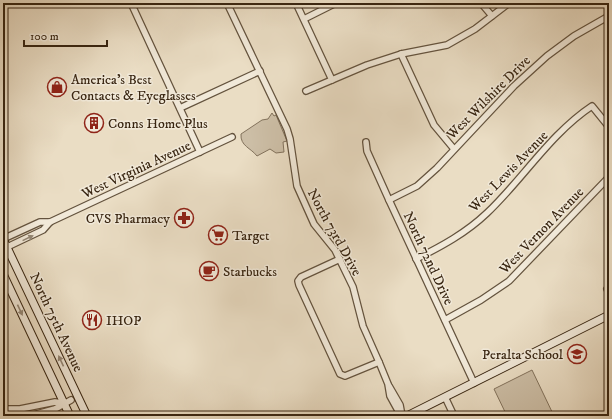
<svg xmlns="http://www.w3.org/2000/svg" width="612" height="419" viewBox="0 0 612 419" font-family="'IM FELL DW Pica',serif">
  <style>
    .green { fill: #ccbea6; stroke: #82725c }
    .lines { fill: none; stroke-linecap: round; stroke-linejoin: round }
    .street-casing { stroke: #64533e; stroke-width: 8 }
    .secondary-casing { stroke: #382511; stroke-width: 9 }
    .street { stroke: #f1e9d9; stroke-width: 5.5 }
    .secondary { stroke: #f1e9d9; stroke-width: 7 }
    .oneway { fill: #948775 }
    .labels { text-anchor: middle; stroke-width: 3; stroke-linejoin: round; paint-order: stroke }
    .poi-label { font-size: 14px; fill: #382511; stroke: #f1e9d9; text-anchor: start }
    .street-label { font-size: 14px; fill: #382511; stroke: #f1e9d9 }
  </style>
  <rect width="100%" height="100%" fill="#eaddc4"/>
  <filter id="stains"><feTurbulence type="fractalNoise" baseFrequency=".005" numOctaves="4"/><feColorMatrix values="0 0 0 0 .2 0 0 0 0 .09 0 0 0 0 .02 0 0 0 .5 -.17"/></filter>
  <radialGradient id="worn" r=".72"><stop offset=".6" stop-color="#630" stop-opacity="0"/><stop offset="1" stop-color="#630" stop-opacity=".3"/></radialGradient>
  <g class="green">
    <path d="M272 113 274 116 276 115 287 141 283 142 284 152 276 153 270 149 257 156C251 148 240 146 241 134L262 120 268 119Z"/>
    <polygon points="532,370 554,416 507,416 494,389"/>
  </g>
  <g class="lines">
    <defs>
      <g id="street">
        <polyline points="131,3 200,152"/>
        <polyline points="227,3 287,129 290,139 297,186 314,224 335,250 353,287 363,326 379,362 388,384 390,396 401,416"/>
        <polyline points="296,3 332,80"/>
        <polyline points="481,3 492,16"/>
        <polyline points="304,19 336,3"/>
        <polyline points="401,54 434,125 454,149"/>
        <polyline points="306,91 367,65 401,54 447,45 475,29 509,3"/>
        <polyline points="180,108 260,71"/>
        <polyline points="366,142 367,151 389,200 474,383"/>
        <polyline points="389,200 417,186 437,168 514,86 547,56 574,36 609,16"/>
        <polyline points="3,239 40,222 50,222"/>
        <polyline points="3,249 43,230 50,222 232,137"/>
        <polyline points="340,259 301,277 298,281 299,285 340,374 345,376 379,362"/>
        <path d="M416 259C442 246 466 233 487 213 523 179 550 134 592 106L609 127"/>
        <polyline points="607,289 609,293"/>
        <polyline points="445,320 481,300 509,281 609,177"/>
        <polyline points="389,386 400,405 402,416"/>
        <polyline points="445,397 454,416"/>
        <polyline points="3,409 20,409 55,402 64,403"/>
        <polyline points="29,416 55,409 71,400"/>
      </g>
      <g id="secondary">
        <polyline points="3,239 87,416"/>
        <polyline points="3,274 70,416"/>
        <polyline points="407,416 609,315"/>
      </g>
    </defs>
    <use href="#street" class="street-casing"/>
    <use href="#secondary" class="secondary-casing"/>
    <use href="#street" class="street"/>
    <use href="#secondary" class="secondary"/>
  </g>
  <defs><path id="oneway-solid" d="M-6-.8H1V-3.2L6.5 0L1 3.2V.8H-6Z"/></defs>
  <g class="oneway">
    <use href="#oneway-solid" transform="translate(28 238) rotate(-26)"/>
    <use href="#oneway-solid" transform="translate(20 310) rotate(65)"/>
    <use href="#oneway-solid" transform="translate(61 361) rotate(-115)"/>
  </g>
  <defs>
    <symbol id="shop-ring" viewBox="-11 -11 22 22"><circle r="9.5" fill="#f1e9d9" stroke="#8f2418" stroke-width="1.5"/><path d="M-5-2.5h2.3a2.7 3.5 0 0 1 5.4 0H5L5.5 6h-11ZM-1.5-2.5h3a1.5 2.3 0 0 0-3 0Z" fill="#8f2418"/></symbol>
    <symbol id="building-ring" viewBox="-11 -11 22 22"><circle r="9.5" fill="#f1e9d9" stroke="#8f2418" stroke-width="1.5"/><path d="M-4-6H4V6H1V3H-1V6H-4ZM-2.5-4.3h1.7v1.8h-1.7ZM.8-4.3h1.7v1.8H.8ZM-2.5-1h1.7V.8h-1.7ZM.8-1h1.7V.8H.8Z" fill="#8f2418"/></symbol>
    <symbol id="pharmacy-ring" viewBox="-11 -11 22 22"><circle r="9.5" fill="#f1e9d9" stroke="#8f2418" stroke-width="1.5"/><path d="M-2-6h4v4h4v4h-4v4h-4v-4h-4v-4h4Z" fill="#8f2418"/></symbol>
    <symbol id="supermarket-ring" viewBox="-11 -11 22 22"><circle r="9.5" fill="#f1e9d9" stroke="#8f2418" stroke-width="1.5"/><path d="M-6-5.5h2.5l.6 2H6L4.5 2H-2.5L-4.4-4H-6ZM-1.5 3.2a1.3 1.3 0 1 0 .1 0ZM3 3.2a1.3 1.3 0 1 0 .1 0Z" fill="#8f2418"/></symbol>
    <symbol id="cafe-ring" viewBox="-11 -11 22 22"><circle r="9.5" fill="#f1e9d9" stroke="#8f2418" stroke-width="1.5"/><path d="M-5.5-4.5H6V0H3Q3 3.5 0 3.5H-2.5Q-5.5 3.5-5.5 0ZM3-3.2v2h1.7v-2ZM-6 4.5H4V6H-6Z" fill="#8f2418"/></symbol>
    <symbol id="restaurant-ring" viewBox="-11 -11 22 22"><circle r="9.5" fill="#f1e9d9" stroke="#8f2418" stroke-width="1.5"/><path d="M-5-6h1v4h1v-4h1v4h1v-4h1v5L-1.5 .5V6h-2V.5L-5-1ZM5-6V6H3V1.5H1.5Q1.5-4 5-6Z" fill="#8f2418"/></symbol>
    <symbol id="school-ring" viewBox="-11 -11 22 22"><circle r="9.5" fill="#f1e9d9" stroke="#8f2418" stroke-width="1.5"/><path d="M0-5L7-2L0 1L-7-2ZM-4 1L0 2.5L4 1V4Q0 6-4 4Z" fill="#8f2418"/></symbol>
  </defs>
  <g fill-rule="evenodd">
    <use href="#shop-ring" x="46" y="76" width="22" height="22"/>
    <use href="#building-ring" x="83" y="112" width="22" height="22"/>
    <use href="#pharmacy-ring" x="173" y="207" width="22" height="22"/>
    <use href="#supermarket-ring" x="207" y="224" width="22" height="22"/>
    <use href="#cafe-ring" x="198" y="260" width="22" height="22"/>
    <use href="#restaurant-ring" x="81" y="309" width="22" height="22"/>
    <use href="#school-ring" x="566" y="343" width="22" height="22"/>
  </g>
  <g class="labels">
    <g class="poi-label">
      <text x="71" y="84">America's Best<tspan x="71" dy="16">Contacts &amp; Eyeglasses</tspan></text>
      <text x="108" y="128">Conns Home Plus</text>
      <text x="170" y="223" text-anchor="end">CVS Pharmacy</text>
      <text x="232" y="240">Target</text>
      <text x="223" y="276">Starbucks</text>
      <text x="106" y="325">IHOP</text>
      <text x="563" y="359" text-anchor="end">Peralta School</text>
    </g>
    <g class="street-label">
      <text transform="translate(488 97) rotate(-45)" y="5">West Wilshire Drive</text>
      <text transform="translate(136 169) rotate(-25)" y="5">West Virginia Avenue</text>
      <text transform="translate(508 171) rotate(-46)" y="5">West Lewis Avenue</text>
      <text transform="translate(541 230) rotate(-46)" y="5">West Vernon Avenue</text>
      <text transform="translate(335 232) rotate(61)" y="5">North 73rd Drive</text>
      <text transform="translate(429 258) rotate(65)" y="5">North 72nd Drive</text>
      <text transform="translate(57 322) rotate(65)" y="5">North 75th Avenue</text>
    </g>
  </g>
  <rect width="612" height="419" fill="none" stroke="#eaddc4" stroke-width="16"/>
  <rect x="4" y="4" width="604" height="411" fill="none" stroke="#382511" stroke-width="2"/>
  <rect x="8" y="8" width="596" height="403" fill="none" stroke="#382511"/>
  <path d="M24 40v6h83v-6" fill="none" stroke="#382511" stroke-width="2"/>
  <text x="30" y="40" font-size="12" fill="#382511" stroke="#f1e9d9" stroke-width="3" paint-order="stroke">100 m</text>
  <rect width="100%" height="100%" filter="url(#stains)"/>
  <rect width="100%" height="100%" fill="url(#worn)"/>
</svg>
